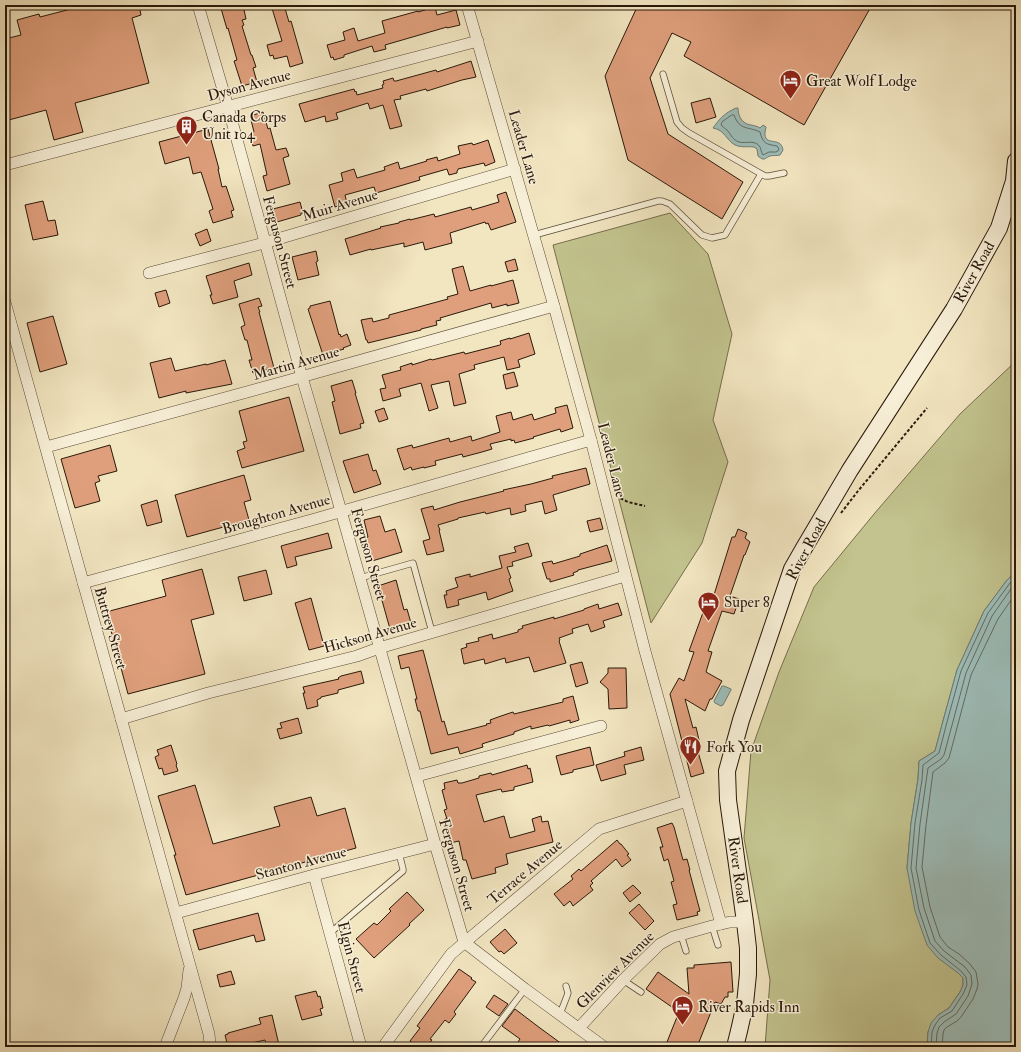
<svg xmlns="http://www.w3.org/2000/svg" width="1021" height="1052" viewBox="0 0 1021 1052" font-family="'IM FELL Double Pica',serif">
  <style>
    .green { fill: #c2c38e; stroke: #766e4c }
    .water { fill: #9dbeba; stroke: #6f7c74 }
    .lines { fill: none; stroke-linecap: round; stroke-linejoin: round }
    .shore { stroke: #636b62; stroke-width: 1 }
    .building { fill: #df9f7c; stroke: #29180a }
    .service-casing { stroke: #5b4c38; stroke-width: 7 }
    .minor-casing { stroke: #5b4c38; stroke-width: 12 }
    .secondary-casing { stroke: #29180a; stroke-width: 18 }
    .path { stroke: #29180a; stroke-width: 2; stroke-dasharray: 3 2; stroke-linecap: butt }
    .service { stroke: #f7efd7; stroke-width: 5.5 }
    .minor { stroke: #f7efd7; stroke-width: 11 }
    .secondary { stroke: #f7efd7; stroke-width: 16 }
    .labels { text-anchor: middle; stroke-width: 3; stroke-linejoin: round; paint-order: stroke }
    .poi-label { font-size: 15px; fill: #29180a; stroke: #f7efd7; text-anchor: start }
    .street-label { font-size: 15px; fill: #29180a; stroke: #f7efd7 }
  </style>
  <rect width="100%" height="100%" fill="#f2e6c1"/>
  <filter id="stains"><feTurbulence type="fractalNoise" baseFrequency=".005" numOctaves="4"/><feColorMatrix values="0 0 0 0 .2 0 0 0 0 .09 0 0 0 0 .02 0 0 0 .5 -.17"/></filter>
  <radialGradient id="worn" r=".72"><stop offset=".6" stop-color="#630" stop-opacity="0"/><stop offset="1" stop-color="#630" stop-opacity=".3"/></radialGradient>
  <g class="green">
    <polygon points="670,213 708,254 732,334 713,420 728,462 702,543 651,623 553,245"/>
    <polygon points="1016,361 1016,572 1007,580 984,611 957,670 943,721 935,751 919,761 918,779 911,823 907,868 950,966 958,973 963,978 963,985 960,992 949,1008 938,1015 928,1032 927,1047 765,1047 770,980 744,838 751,751 779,672 814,587 874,514 960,414"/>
  </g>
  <g class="water">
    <path d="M736 108H738C738 116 742 124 751 125 755 126 757 126 760 128L763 125 766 127C760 150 781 134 783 150L780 155C776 156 773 155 770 156 764 158 765 162 758 156L757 149 754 147C748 146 742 148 735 145 726 140 725 130 713 128 720 118 725 113 736 108Z"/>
    <polygon points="1016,572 1016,1047 927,1047 928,1032 931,1023 938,1015 949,1008 960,992 963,985 963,978 958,973 938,958 927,945 915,911 907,868 911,823 918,779 919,761 935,751 943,721 957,670 984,611 1007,580"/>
    <polygon points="722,686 724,686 731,689 731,690 723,705 721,706 715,703 714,701"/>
  </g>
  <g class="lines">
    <g class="shore">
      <path d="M732 115H734C740 131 748 126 760 132 763 144 766 144 777 146L779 149 778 151 776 152H769L763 155C761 152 761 149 760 147 755 139 746 144 739 142 733 140 731 135 728 131 726 129 723 127 721 125L722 122Z"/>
      <polyline points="931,1047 932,1032 935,1025 940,1018 952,1011 963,994 967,985 966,977 961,971 941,955 930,943 919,910 911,868 915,823 922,780 923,765 939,753 947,722 961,671 988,613 1010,583 1016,577"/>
      <polyline points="936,1047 937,1033 939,1027 944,1022 956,1014 968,996 972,984 971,975 965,967 944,951 935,941 924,908 916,868 920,824 928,768 941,759 944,755 966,673 992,616 1013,586 1016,584"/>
      <polyline points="942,1047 943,1034 944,1030 947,1027 957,1021 961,1017 973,999 977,989 978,984 976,972 970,964 959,954 948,947 940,937 930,907 922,867 926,825 933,772 945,763 949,758 971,675 998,619 1016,593"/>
    </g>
  </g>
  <g class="building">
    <polygon points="70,5 139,5 141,15 132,18 149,83 75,103 83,132 54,140 46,110 5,121 5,39 21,35 17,20 39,14 40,17 71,9"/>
    <polygon points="220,5 243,5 246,19 242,20 244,25 242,26 251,55 252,55 256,67 253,68 257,82 242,86 234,61 237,60 228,28 227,29"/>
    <polygon points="271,5 284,5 289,22 291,21 303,63 290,67 287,56 274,59 273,55 270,56 267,45 282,41"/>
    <polygon points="638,5 872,5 804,125 684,56 691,42 672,33 650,78 668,134 743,182 722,219 628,160 605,76"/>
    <polygon points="435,7 437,15 456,10 460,25 447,28 447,27 385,45 386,49 374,52 372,46 344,55 344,57 334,60 333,57 331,58 327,45 345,40 343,32 354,28 358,41 385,33 382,21 418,11 418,12"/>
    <polygon points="471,61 476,77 462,80 427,91 426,89 400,96 401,99 394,100 402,126 390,129 383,105 370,109 368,103 336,113 338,119 326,122 325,116 305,122 299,104 354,89 355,92 356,91 357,95 383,88 382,85 384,84 383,81 393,78 394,81 396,81 436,70 437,72"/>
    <polygon points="710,98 716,117 696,123 691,103"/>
    <polygon points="263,112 268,129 270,128 276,150 286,148 289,156 283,158 290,184 267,191 263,176 267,175 260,144 253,146 250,133 254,132 250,116"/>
    <polygon points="208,129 219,169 218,169 222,187 226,186 234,210 231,211 233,217 213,223 209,211 213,209 201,172 193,174 189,157 165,164 159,142"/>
    <polygon points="488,140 495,162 485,166 484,163 458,169 458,170 457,171 457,173 449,175 447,169 419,177 420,180 376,193 374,187 345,195 347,203 335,207 329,185 343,181 341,173 354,169 357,178 385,170 384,167 398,162 400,169 427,161 426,160 437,157 438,161 460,154 458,146 472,143 473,145"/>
    <polygon points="506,192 516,222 491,230 488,223 486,224 485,222 450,233 452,243 425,250 423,242 404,247 404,243 371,250 371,249 350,255 345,239 381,228 380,227 399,223 399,222 410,219 410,220 434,214 435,217 471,207 472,210 499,202 497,195"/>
    <polygon points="43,201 48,221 55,220 58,235 33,240 25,205"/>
    <polygon points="300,202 303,213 301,213 301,215 277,222 273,209"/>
    <polygon points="207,229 211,241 200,246 195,234"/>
    <polygon points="316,251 318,261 316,262 319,275 298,280 292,257"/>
    <polygon points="515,259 518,270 508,272 505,262"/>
    <polygon points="249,263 252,275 234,281 238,297 213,304 210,295 212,295 206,276"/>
    <polygon points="463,266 470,291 491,285 491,286 513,280 519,303 507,306 507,304 492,308 491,303 440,318 441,320 436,321 437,325 421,329 421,330 368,343 367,340 366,340 361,320 372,318 373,322 389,318 389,315 448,299 447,297 458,294 452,269"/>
    <polygon points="166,290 170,303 159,307 155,293"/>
    <polygon points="259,298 262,306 258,307 260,312 259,312 274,368 253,373 249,360 252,360 247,340 245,340 241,327 245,325 239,304"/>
    <polygon points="330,301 339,335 340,334 341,337 347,334 351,345 343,348 344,349 323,355 308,309 310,308 310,306"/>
    <polygon points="53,316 67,364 40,372 27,323"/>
    <polygon points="529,333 535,354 518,360 520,367 507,370 504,357 474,365 475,369 459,374 466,403 454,406 449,381 431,385 438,408 429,411 421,383 399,389 401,396 383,401 380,389 386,388 382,375 401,370 400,367 412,363 412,365 431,359 432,360 464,352 465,354 500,345 501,344 500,341 510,338 510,339"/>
    <polygon points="171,358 175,371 206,364 206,365 225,360 232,384 186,393 186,391 159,398 150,363"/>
    <polygon points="514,372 518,386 506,389 503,375"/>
    <polygon points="352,380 356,393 355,393 364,423 360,424 361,428 340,434 332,402 335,401 331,386"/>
    <polygon points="289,397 304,451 242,468 237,451 245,448 243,442 247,441 239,411"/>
    <polygon points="567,405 573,428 561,432 560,429 533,437 534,438 515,443 514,440 511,441 511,439 490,444 492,449 482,452 463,457 462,454 435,461 436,465 424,468 424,467 412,470 411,467 404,470 397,449 412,445 413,448 449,438 450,442 471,436 472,441 500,432 496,416 511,412 513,420 532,414 534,420 556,413 555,408"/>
    <polygon points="384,408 388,419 379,422 375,411"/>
    <polygon points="110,445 117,471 98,476 100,481 95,483 100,501 75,508 61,459"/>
    <polygon points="368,454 373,471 376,470 381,484 354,493 343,461"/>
    <polygon points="586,468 590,484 553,495 557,510 545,514 542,501 525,505 526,511 511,515 510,508 486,514 485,512 458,518 458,519 438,525 440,530 439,530 444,551 427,555 423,541 430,539 421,509 433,506 434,510 460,502 504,491 503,490 531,484 553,478 552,476"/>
    <polygon points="244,475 251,500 244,502 249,520 187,537 175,495"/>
    <polygon points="157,500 162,522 147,526 141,505"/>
    <polygon points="380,516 385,532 395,529 402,552 372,561 365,538 368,537 364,520"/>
    <polygon points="600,518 603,529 590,532 587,521"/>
    <polygon points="738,529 747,533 745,538 750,542 745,555 744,555 730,596 739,599 734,614 722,611 708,651 712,652 706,672 722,681 712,699 710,699 705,711 685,699 693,728 696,727 699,740 695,741 704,773 691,777 670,694 679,678 684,681 694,652 689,651 709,596 713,598 732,537 735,537"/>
    <polygon points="328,533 332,548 295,557 297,565 287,568 281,546"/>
    <polygon points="528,543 532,556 512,562 513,566 507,567 511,578 509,579 513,591 488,600 486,592 458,600 459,605 447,608 444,595 447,595 446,591 458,587 455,578 470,574 470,577 502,568 499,556 516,552 514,547"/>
    <polygon points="607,545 612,561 578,570 578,571 573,573 574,575 550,582 550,579 547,579 542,563 552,561 553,564 580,556 580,554"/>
    <polygon points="202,569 214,614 191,620 205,674 128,694 106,612 166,596 162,580"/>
    <polygon points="266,570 272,594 244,601 238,577"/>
    <polygon points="396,580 404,610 407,609 411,623 390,629 378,586"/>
    <polygon points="311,598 324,646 309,650 295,603"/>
    <polygon points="618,603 622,615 603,621 605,627 591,632 588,624 572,629 573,633 559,638 560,640 559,641 566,663 534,672 529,657 506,663 505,658 485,664 484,659 464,664 461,649 467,647 466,644 479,641 478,638 492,634 493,639 518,632 518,630 523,628 522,626 554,617 554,619 584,610 584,609 598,604 599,609"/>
    <polygon points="423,650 442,722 444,721 448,735 487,725 486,724 491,723 490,720 501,716 513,712 514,714 563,702 563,699 573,696 579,720 570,723 570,720 549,726 548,725 531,729 531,726 514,732 514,734 485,743 482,744 483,747 460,754 458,747 431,754 420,711 418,711 415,699 417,699 409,667 401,669 398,656"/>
    <polygon points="582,662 588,683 576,687 570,665"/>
    <polygon points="608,668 626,668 627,708 609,709 608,689 600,682 608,673"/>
    <polygon points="361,671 364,683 338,690 338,693 321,697 321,698 317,700 318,706 307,709 303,693 305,693 303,687 339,679 338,678 341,676"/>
    <polygon points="298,718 302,733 280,739 277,729 282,728 280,723"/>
    <polygon points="171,745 177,764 176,765 178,771 164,775 162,768 159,769 155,757 159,755 157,750"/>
    <polygon points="590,747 594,765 573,770 573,772 561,775 556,756"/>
    <polygon points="641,747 644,760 624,765 626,774 601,781 596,765 625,756 624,752"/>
    <polygon points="527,765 528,769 530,768 533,782 514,787 514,790 502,792 501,789 476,795 484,822 504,816 510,838 535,831 532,819 541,816 542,822 548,821 553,842 506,854 508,864 495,868 496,873 472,879 466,860 463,860 459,841 450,843 445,819 447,819 444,810 447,809 442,790 445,789 444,783 457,780 458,783 462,783 479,778 479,776 491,773 492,775"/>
    <polygon points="195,785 213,844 280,826 274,807 311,797 317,816 345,808 356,848 186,895 174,855 176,855 158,796"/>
    <polygon points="672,823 674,827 683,860 687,859 690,870 689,870 700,911 697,912 698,915 677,920 673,905 677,904 671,882 674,881 668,859 664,861 660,847 663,847 657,828"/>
    <polygon points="617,840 620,844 621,844 629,854 627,855 631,860 622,867 616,859 591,881 593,883 590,886 593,890 573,906 570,901 564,906 554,894 573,879 571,876 579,869 581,871"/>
    <polygon points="633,885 641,893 630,902 623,893"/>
    <polygon points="407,892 424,910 409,924 410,925 374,958 356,939 374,923 377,925 391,911 389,909"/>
    <polygon points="639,904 654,921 645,930 629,913"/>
    <polygon points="258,913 265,940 256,942 254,935 199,950 193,930"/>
    <polygon points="505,929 517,943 504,954 501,951 499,952 490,942"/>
    <polygon points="731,962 733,992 728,992 728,997 725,997 721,1004 715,1002 697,1047 665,1047 679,1012 646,989 658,972 689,994 687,968 694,968 694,965"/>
    <polygon points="459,969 472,978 471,979 476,982 454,1012 456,1014 449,1023 445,1020 430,1039 432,1040 426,1047 418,1047 410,1041 420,1028 417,1026"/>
    <polygon points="231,971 235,984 220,987 217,975"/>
    <polygon points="316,991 318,997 320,996 323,1008 320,1009 322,1015 302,1020 295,996"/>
    <polygon points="494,995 508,1004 499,1016 486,1007"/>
    <polygon points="515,1009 540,1028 566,1047 524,1047 518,1042 520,1039 502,1026"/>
    <polygon points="272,1015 279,1045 267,1047 265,1040 243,1045 244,1047 228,1047 225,1035 228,1034 228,1033 261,1024 259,1018"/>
  </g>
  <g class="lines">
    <defs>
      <g id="service">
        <polyline points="663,74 677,122 682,128 689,133 765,176 769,176 784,173"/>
        <polyline points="534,235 658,201 662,201 670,204 702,235 712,238 725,235 761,174"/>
        <polyline points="360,578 413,563 432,632"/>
        <polyline points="712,926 718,945"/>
        <polyline points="330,933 403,871 403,869 399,853"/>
        <polyline points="681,935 686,951"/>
        <polyline points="623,980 641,992"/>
        <polyline points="560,1014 567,996 568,993 566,986"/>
        <polyline points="481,1047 525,989"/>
      </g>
      <g id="minor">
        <polyline points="198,5 228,107 302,377 341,511 435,844 464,942 525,989 604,1047"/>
        <polyline points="467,5 554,306 591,440 645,651 721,924"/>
        <polyline points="5,165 478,41"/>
        <polyline points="149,273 264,243 515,169"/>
        <polyline points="5,302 189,962 209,1034 210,1044 209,1047"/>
        <polyline points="46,447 276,384 554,306"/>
        <polyline points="83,583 315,519 591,440"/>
        <polyline points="121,719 208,693 357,656 379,648 625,576"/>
        <polyline points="417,776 601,726"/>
        <polyline points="314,875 361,1047"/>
        <polyline points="176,913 314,875 435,844"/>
        <polyline points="579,1028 623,980 660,944 673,937 712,926 730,922 745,922"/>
        <polyline points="165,1047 184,998 187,988 189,970"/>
        <polyline points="383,1047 451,954 599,829 687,801"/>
      </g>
      <polyline id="secondary" points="735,1047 739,1031 745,1004 748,974 748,948 745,922 728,800 727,771 741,720 792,569 804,548 850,470 954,309 999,228 1014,181 1016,161"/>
    </defs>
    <use href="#service" class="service-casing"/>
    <use href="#minor" class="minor-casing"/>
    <use href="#secondary" class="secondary-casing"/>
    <g class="path">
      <polyline points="616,495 622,492"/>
      <polyline points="616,496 628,502 645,506"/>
      <polyline points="841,513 858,491 927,408"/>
    </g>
    <use href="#service" class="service"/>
    <use href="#minor" class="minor"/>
    <use href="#secondary" class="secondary"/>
  </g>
  <defs>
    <symbol id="hotel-pin" viewBox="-11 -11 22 30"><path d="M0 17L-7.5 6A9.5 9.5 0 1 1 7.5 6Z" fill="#8f2418" stroke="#f7efd7"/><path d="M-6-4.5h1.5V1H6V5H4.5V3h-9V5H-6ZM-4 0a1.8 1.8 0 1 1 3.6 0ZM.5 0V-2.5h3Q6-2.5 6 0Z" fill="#fff"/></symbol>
    <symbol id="building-pin" viewBox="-11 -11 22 30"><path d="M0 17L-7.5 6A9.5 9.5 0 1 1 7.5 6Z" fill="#8f2418" stroke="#f7efd7"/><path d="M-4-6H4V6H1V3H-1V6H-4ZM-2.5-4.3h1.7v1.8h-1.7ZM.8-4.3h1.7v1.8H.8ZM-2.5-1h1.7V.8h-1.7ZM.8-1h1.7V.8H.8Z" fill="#fff"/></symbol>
    <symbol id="restaurant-pin" viewBox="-11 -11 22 30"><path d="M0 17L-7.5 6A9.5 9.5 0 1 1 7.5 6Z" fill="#8f2418" stroke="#f7efd7"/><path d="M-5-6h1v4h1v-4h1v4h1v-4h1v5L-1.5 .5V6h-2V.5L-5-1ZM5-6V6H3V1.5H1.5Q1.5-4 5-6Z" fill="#fff"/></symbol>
  </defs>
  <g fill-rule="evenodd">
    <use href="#hotel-pin" x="778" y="68" width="25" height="34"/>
    <use href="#building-pin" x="174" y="114" width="25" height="34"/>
    <use href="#hotel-pin" x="696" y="590" width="25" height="34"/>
    <use href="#restaurant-pin" x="678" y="734" width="25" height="34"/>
    <use href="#hotel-pin" x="670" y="994" width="25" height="34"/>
  </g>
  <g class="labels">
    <g class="poi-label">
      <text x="806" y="86">Great Wolf Lodge</text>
      <text x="202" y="122">Canada Corps<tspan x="202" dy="17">Unit 104</tspan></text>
      <text x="724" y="607">Super 8</text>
      <text x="706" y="752">Fork You</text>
      <text x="698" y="1012">River Rapids Inn</text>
    </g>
    <g class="street-label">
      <text transform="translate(249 85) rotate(-15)" y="5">Dyson Avenue</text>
      <text transform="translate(524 147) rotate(74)" y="5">Leader Lane</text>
      <text transform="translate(340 205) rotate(-17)" y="5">Muir Avenue</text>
      <text transform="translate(280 242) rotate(75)" y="5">Ferguson Street</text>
      <text transform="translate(974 272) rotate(-61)" y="5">River Road</text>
      <text transform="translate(296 363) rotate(-16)" y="5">Martin Avenue</text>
      <text transform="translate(612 460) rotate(76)" y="5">Leader Lane</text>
      <text transform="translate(276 514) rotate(-16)" y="5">Broughton Avenue</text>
      <text transform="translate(806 549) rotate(-62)" y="5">River Road</text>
      <text transform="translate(369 554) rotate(74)" y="5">Ferguson Street</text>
      <text transform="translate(111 628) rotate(74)" y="5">Buttrey Street</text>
      <text transform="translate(370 635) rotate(-16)" y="5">Hickson Avenue</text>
      <text transform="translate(301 863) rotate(-15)" y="5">Stanton Avenue</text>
      <text transform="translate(457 865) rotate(74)" y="5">Ferguson Street</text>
      <text transform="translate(738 870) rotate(82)" y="5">River Road</text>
      <text transform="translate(525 872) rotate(-40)" y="5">Terrace Avenue</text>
      <text transform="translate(352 957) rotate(75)" y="5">Elgin Street</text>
      <text transform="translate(615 970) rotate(-45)" y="5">Glenview Avenue</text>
    </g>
  </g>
  <rect width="1021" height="1052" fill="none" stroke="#f2e6c1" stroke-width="20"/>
  <rect x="6" y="6" width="1009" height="1040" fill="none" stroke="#29180a" stroke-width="2"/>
  <rect x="10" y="10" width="1001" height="1032" fill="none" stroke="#29180a"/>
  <rect width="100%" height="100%" filter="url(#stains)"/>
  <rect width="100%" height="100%" fill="url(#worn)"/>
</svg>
